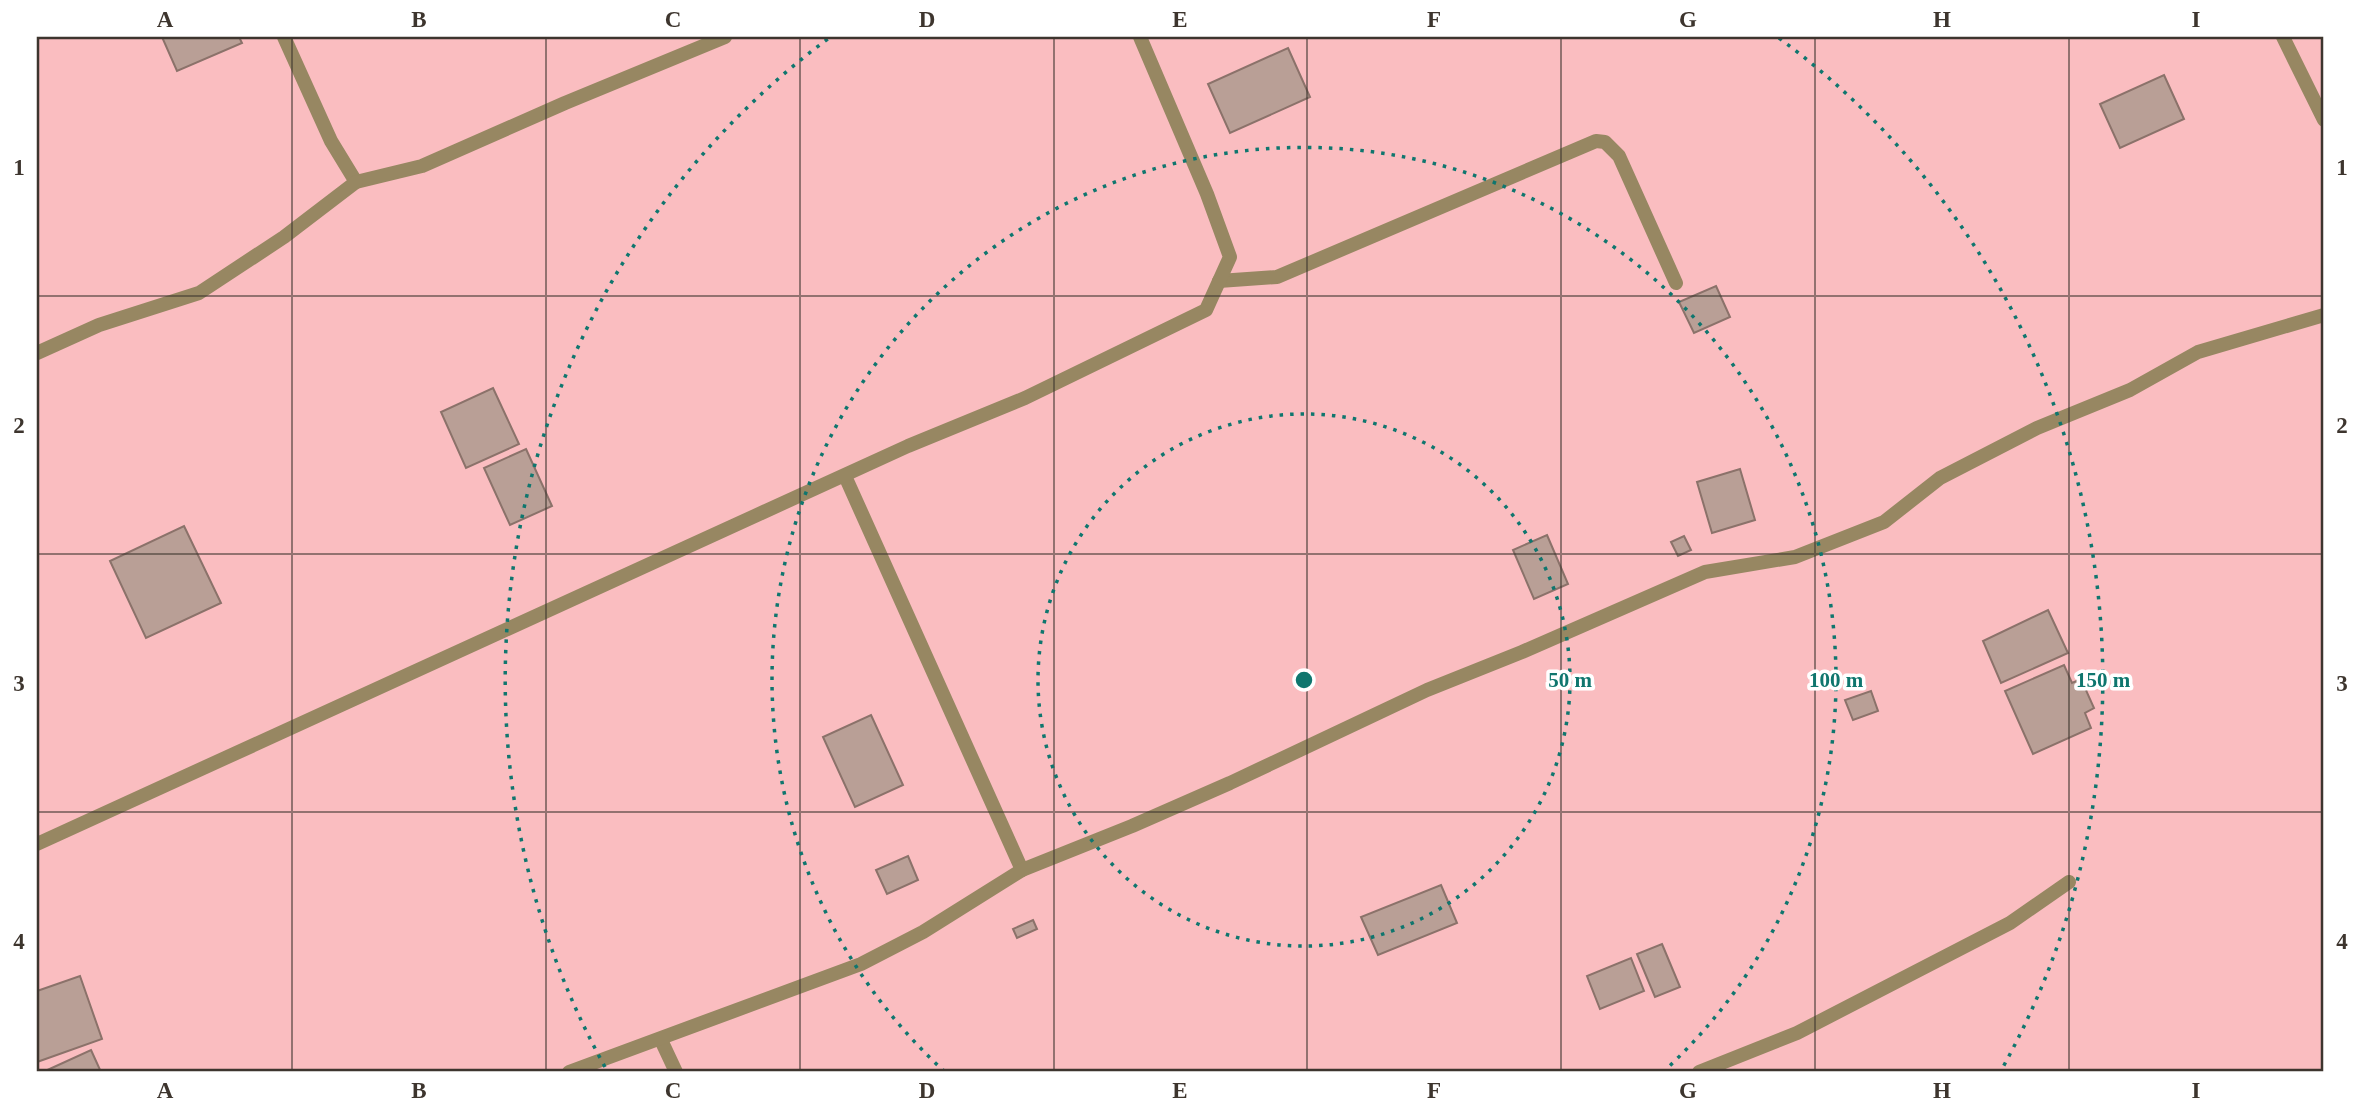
<svg xmlns="http://www.w3.org/2000/svg" width="2361" height="1109" viewBox="0 0 2361 1109" font-family="Georgia,serif">
  <style>
    .green { fill: #fabdc0 }
    .building { fill: #b99f96; stroke: #8b726a; stroke-width: 2 }
    .lines { fill: none; stroke-linecap: round; stroke-linejoin: round }
    .street { stroke: #978762; stroke-width: 14 }
    .grid { fill: none; stroke: #3d352e; stroke-width: 2; stroke-opacity: 0.55 }
    .ring { fill: none; stroke: #0f766e; stroke-width: 3.5; stroke-dasharray: 3.5 7 }
    .centre { fill: #0f766e; stroke: #fff; stroke-width: 3.5 }
    .ring-label { font-size: 21px; text-anchor: middle; font-weight: bold; fill: #0f766e; stroke: #fff; stroke-width: 7; stroke-linejoin: round; paint-order: stroke }
    .neatline { fill: none; stroke: #3d352e; stroke-width: 2.5 }
    .grid-label { font-size: 23px; text-anchor: middle; font-weight: bold; fill: #3d352e }
  </style>
  <rect width="100%" height="100%" fill="#f3ddcb"/>
  <rect class="green" x="37" y="37" width="2287" height="1035"/>
  <g class="building">
    <polygon points="162,37 239,37 242,43 177,71"/>
    <polygon points="1288,48 1310,97 1230,133 1208,84"/>
    <polygon points="2164,75 2184,119 2120,148 2100,104"/>
    <polygon points="1716,286 1730,317 1694,333 1679,302"/>
    <polygon points="493,388 519,444 466,468 441,412"/>
    <polygon points="526,449 552,506 510,525 484,468"/>
    <polygon points="1740,469 1755,520 1712,533 1697,482"/>
    <polygon points="184,526 221,603 146,638 110,561"/>
    <polygon points="1547,535 1568,584 1534,599 1513,550"/>
    <polygon points="1684,536 1691,550 1678,556 1671,542"/>
    <polygon points="2048,610 2068,653 2001,683 1983,641"/>
    <polygon points="2064,665 2072,683 2081,679 2094,708 2085,713 2091,728 2033,754 2005,691"/>
    <polygon points="1871,691 1878,711 1853,720 1845,700"/>
    <polygon points="871,715 903,785 855,807 823,737"/>
    <polygon points="908,856 918,880 887,894 876,870"/>
    <polygon points="1441,885 1457,923 1378,955 1361,917"/>
    <polygon points="1033,920 1037,929 1017,938 1013,929"/>
    <polygon points="1662,944 1680,987 1655,997 1637,954"/>
    <polygon points="1631,958 1644,991 1600,1009 1587,976"/>
    <polygon points="80,976 102,1039 37,1062 37,991"/>
    <polygon points="91,1050 101,1072 43,1072"/>
  </g>
  <g class="lines">
    <g class="street">
      <polyline points="284,37 331,141 356,182 422,166 565,103 725,37"/>
      <polyline points="2283,37 2324,120"/>
      <polyline points="1219,281 1277,277 1596,141 1605,142 1619,156 1676,283"/>
      <polyline points="37,353 99,325 199,293 284,237 356,182"/>
      <polyline points="845,476 1022,870"/>
      <polyline points="37,844 908,446 1025,398 1206,310 1230,257 1207,194 1140,37"/>
      <polyline points="661,1040 676,1072"/>
      <polyline points="569,1072 861,964 923,932 1022,870 1132,826 1230,783 1427,690 1522,652 1705,572 1795,557 1884,522 1940,478 2037,428 2130,390 2198,352 2324,315"/>
      <polyline points="1699,1072 1797,1033 2010,923 2069,882"/>
    </g>
  </g>
  <path class="grid" d="M292 37V1072M546 37V1072M800 37V1072M1054 37V1072M1307 37V1072M1561 37V1072M1815 37V1072M2069 37V1072M37 296H2324M37 554H2324M37 812H2324"/>
  <g class="ring">
    <circle cx="1304" cy="680" r="266"/>
    <path d="M945 1072A532 532 0 1 1 1663 1072"/>
    <path d="M605 1067A799 799 0 0 1 829 38M1779 38A799 799 0 0 1 2003 1067"/>
  </g>
  <circle cx="1304" cy="680" r="10" class="centre"/>
  <g class="ring-label">
    <text x="1570" y="687">50 m</text>
    <text x="1836" y="687">100 m</text>
    <text x="2103" y="687">150 m</text>
  </g>
  <rect width="2361" height="1109" fill="none" stroke="#ffffff" stroke-width="77"/>
  <rect x="38" y="38" width="2284" height="1032" class="neatline"/>
  <g class="grid-label">
    <text x="165" y="27">A</text>
    <text x="419" y="27">B</text>
    <text x="673" y="27">C</text>
    <text x="927" y="27">D</text>
    <text x="1180" y="27">E</text>
    <text x="1434" y="27">F</text>
    <text x="1688" y="27">G</text>
    <text x="1942" y="27">H</text>
    <text x="2196" y="27">I</text>
    <text x="19" y="175">1</text>
    <text x="2342" y="175">1</text>
    <text x="19" y="433">2</text>
    <text x="2342" y="433">2</text>
    <text x="19" y="691">3</text>
    <text x="2342" y="691">3</text>
    <text x="19" y="949">4</text>
    <text x="2342" y="949">4</text>
    <text x="165" y="1098">A</text>
    <text x="419" y="1098">B</text>
    <text x="673" y="1098">C</text>
    <text x="927" y="1098">D</text>
    <text x="1180" y="1098">E</text>
    <text x="1434" y="1098">F</text>
    <text x="1688" y="1098">G</text>
    <text x="1942" y="1098">H</text>
    <text x="2196" y="1098">I</text>
  </g>
</svg>
